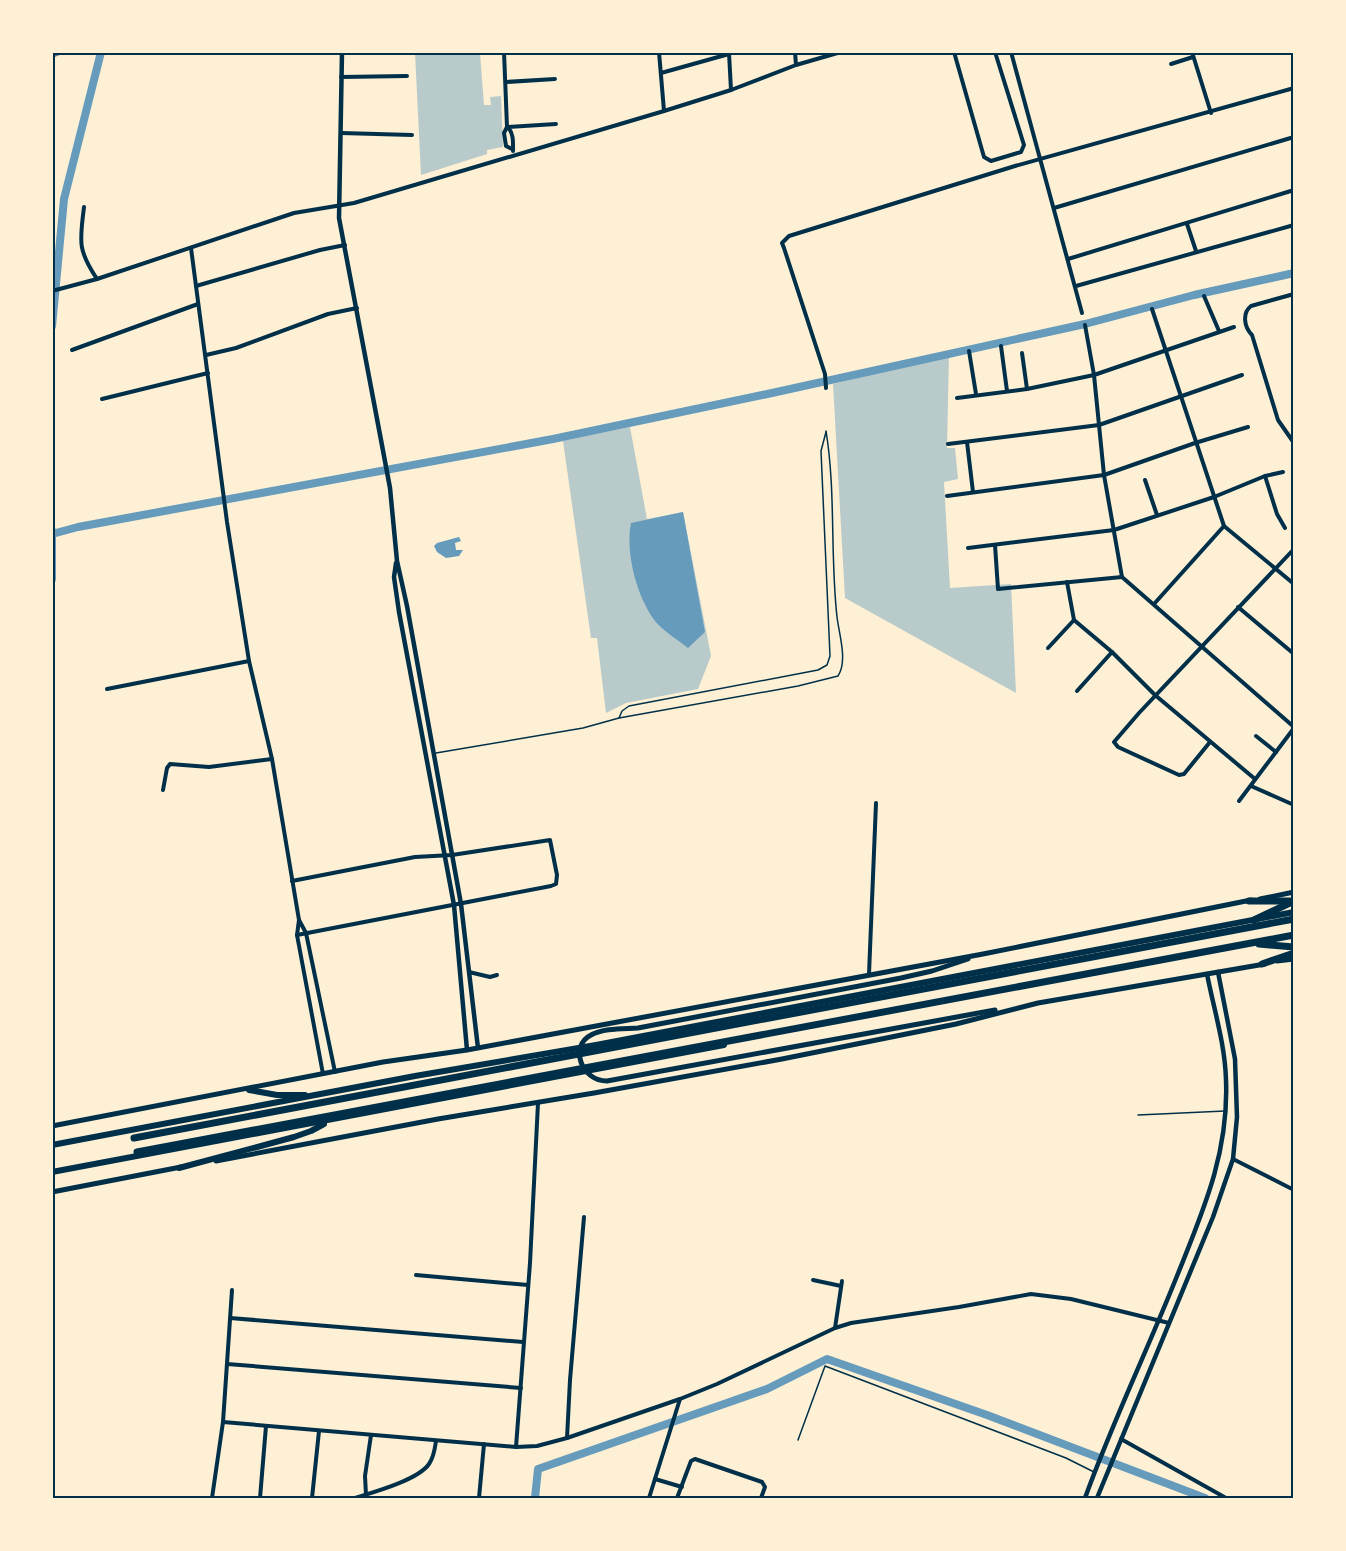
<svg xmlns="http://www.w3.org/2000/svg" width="1346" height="1551" viewBox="0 0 1346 1551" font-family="'Source Sans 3',sans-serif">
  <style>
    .green { fill: #b9caca }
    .water { fill: #669bbc }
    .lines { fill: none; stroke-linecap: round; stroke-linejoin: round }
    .canal { stroke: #669bbc; stroke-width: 8 }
    .service { stroke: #003049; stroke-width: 1.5 }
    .minor { stroke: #003049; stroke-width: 4 }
    .tertiary { stroke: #003049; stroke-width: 4.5 }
    .secondary { stroke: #003049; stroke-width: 5 }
    .trunk { stroke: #003049; stroke-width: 6 }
    .motorway { stroke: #003049; stroke-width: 7 }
    .rail { stroke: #657d81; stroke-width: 2 }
    .neatline { fill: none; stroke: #003049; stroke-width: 2 }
  </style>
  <rect width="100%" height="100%" fill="#fdf0d5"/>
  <g class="green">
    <polygon points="415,53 480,53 484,105 491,105 490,97 501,96 503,147 487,150 487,154 421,175"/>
    <polygon points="949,355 947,448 955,448 958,479 944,482 950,588 1011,584 1016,693 845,598 833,384"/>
    <polygon points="630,427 647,519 683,512 711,656 698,689 626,703 606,713 597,638 591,638 563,441"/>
  </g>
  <g class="water">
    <path d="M683 512 705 632 688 648C677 639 664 632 655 621 637 597 625 553 631 523Z"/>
    <polygon points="459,537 461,541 455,543 456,550 463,550 459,556 446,558 437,552 434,546 437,543"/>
  </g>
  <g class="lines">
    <g class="canal">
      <polyline points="52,326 64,199 101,52"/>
      <polyline points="52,531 52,579"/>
      <polyline points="52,534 78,527 553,439 772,393 1085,324 1194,295 1294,273"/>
      <polyline points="535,1498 538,1469 767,1389 827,1359 987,1415 1205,1498"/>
    </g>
    <g class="service">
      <polyline points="619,718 622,711 629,706 818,670 827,665 830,656 821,451 826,432"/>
      <path d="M436 753 583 728 619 718 798 686 838 676C848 661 839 634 837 617 830 555 836 492 826 431"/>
      <polyline points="1138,1115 1225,1111"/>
      <polyline points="798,1440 825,1366 1066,1458 1094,1472"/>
    </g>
    <g class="minor">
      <polyline points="504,52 507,127 504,133 506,146 512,149"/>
      <polyline points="659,52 664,111"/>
      <polyline points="795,52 796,65"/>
      <polyline points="954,52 984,157 991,161 1021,152 1024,145 995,52"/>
      <polyline points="1011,52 1082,313"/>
      <polyline points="1192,52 1211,113"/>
      <polyline points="729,53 731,90"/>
      <polyline points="1171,64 1193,57"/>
      <polyline points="661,73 729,54"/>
      <polyline points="341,77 407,76"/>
      <polyline points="506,82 555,79"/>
      <polyline points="507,127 556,124"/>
      <path d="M508 127C514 135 513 142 513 151"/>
      <polyline points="341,133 412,135"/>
      <path d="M84 207C80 241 77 249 97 279"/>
      <polyline points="1054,208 1294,137"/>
      <polyline points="1187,224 1196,251"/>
      <polyline points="191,248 227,522 249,661 272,759 299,920"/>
      <polyline points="1068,259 1294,190"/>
      <polyline points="196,286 320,250 345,245"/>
      <polyline points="1076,286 1294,225"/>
      <polyline points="52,291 97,279 294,213 354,203 664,111 731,90 796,65 841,52"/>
      <path d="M1294 294 1251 306C1242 313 1244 327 1252 335L1278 420 1294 443"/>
      <polyline points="1204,296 1219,331"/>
      <polyline points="1152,309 1224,526 1294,584"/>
      <polyline points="1001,346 1007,391"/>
      <polyline points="72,350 198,304"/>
      <polyline points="969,351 976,394"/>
      <polyline points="1022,353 1027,389"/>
      <polyline points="206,355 236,348 328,314 357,308"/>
      <polyline points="826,388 825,374 784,248 782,243 789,236 1015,166 1294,88"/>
      <polyline points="957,398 1027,389 1094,375 1234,327"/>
      <polyline points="102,399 208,373"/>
      <polyline points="967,442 973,492"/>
      <polyline points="948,444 1099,425 1242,375"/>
      <polyline points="1265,476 1277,514 1285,528"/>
      <polyline points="1145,480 1157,515"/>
      <polyline points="947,496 1104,475 1195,443 1248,427"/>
      <polyline points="995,545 998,589 1122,577 1104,475 1094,375 1085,325"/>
      <polyline points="968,548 1114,530 1214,497 1265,476 1283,472"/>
      <polyline points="1122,577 1294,727"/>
      <polyline points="1067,582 1074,620 1112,652 1155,695 1255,779"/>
      <polyline points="1154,604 1224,526"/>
      <polyline points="1238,607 1294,654"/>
      <polyline points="1048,648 1074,620"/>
      <polyline points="107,689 249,661"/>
      <polyline points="1077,691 1112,652"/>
      <polyline points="1256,736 1276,752"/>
      <polyline points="1210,742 1184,774 1179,775 1118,747 1114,742 1139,713 1294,549"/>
      <polyline points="1251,786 1294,805"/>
      <polyline points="163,790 167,768 170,764 209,767 272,759"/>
      <polyline points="1239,801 1294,728"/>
      <polyline points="292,881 415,857 452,855 550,840 557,875 556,884 551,886 297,935"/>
      <polyline points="469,972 490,977 497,975"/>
      <polyline points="869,974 876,803"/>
      <polyline points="323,1074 297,935 299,920 306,933 335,1072"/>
      <polyline points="1233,1159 1294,1190"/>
      <polyline points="416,1275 528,1285"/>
      <polyline points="813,1280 841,1286"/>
      <polyline points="230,1318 523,1342"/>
      <polyline points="835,1328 842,1281"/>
      <polyline points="227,1364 521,1388"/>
      <polyline points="223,1422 516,1447 537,1446 567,1438 680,1399 717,1384 835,1328 851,1323 959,1307 1031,1294 1071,1299 1169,1323"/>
      <polyline points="567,1438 570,1380 584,1217"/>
      <polyline points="1121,1439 1226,1498"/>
      <polyline points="516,1447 530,1263 538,1103"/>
      <polyline points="655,1479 682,1487"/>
      <polyline points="366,1495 365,1476 371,1435"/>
      <polyline points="212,1498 223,1422 232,1290"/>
      <polyline points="260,1498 266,1426"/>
      <polyline points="312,1498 319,1431"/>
      <path d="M355 1498C374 1492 418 1480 429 1464 434 1457 435 1448 436 1441"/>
      <polyline points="479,1498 484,1444"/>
      <polyline points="649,1498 680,1399"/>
      <polyline points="677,1498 691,1461 695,1459 762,1482 765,1487 761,1498"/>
    </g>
    <g class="tertiary">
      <polyline points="342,52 339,218 381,440 390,488 397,561 407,606 461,904 478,1048"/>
      <polyline points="396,563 394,577 399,612 454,905 467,1050"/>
      <path d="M1085 1498C1112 1423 1147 1351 1177 1276 1203 1211 1229 1153 1226 1080 1225 1044 1214 1010 1207 974"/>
      <polyline points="1097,1498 1213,1217 1233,1159 1237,1117 1235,1059 1218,972"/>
    </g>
    <g class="secondary">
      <polyline points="1260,899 1294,892"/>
      <path d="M968 959 932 971 901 978 638 1028C623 1029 604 1028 591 1035 569 1046 581 1081 607 1081L995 1010"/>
      <polyline points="1277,961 1294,959"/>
      <polyline points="52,1126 383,1062 467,1050 983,954 1251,900"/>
      <polyline points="216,1161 438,1119 594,1093 782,1059 956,1024 1038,1003 1265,964"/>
      <polyline points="52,1192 181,1167"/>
    </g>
    <g class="trunk">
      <polyline points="249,1090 277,1095 305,1095"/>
      <polyline points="52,1145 415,1076 596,1045 1294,912"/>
      <polyline points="179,1168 294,1137 311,1131 324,1124"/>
      <polyline points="52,1172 724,1045"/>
    </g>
    <g class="motorway">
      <polyline points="1249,901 1294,901"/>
      <polyline points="1254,920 1292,902"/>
      <polyline points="1259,944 1294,947"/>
      <polyline points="1262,964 1294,953"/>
      <polyline points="134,1138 1294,919"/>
      <polyline points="137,1152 1294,935"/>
    </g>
    <polyline class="rail" points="52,57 64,52"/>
  </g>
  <rect width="1346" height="1551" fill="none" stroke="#fdf0d5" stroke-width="108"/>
  <rect x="54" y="54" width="1238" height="1443" class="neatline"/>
</svg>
